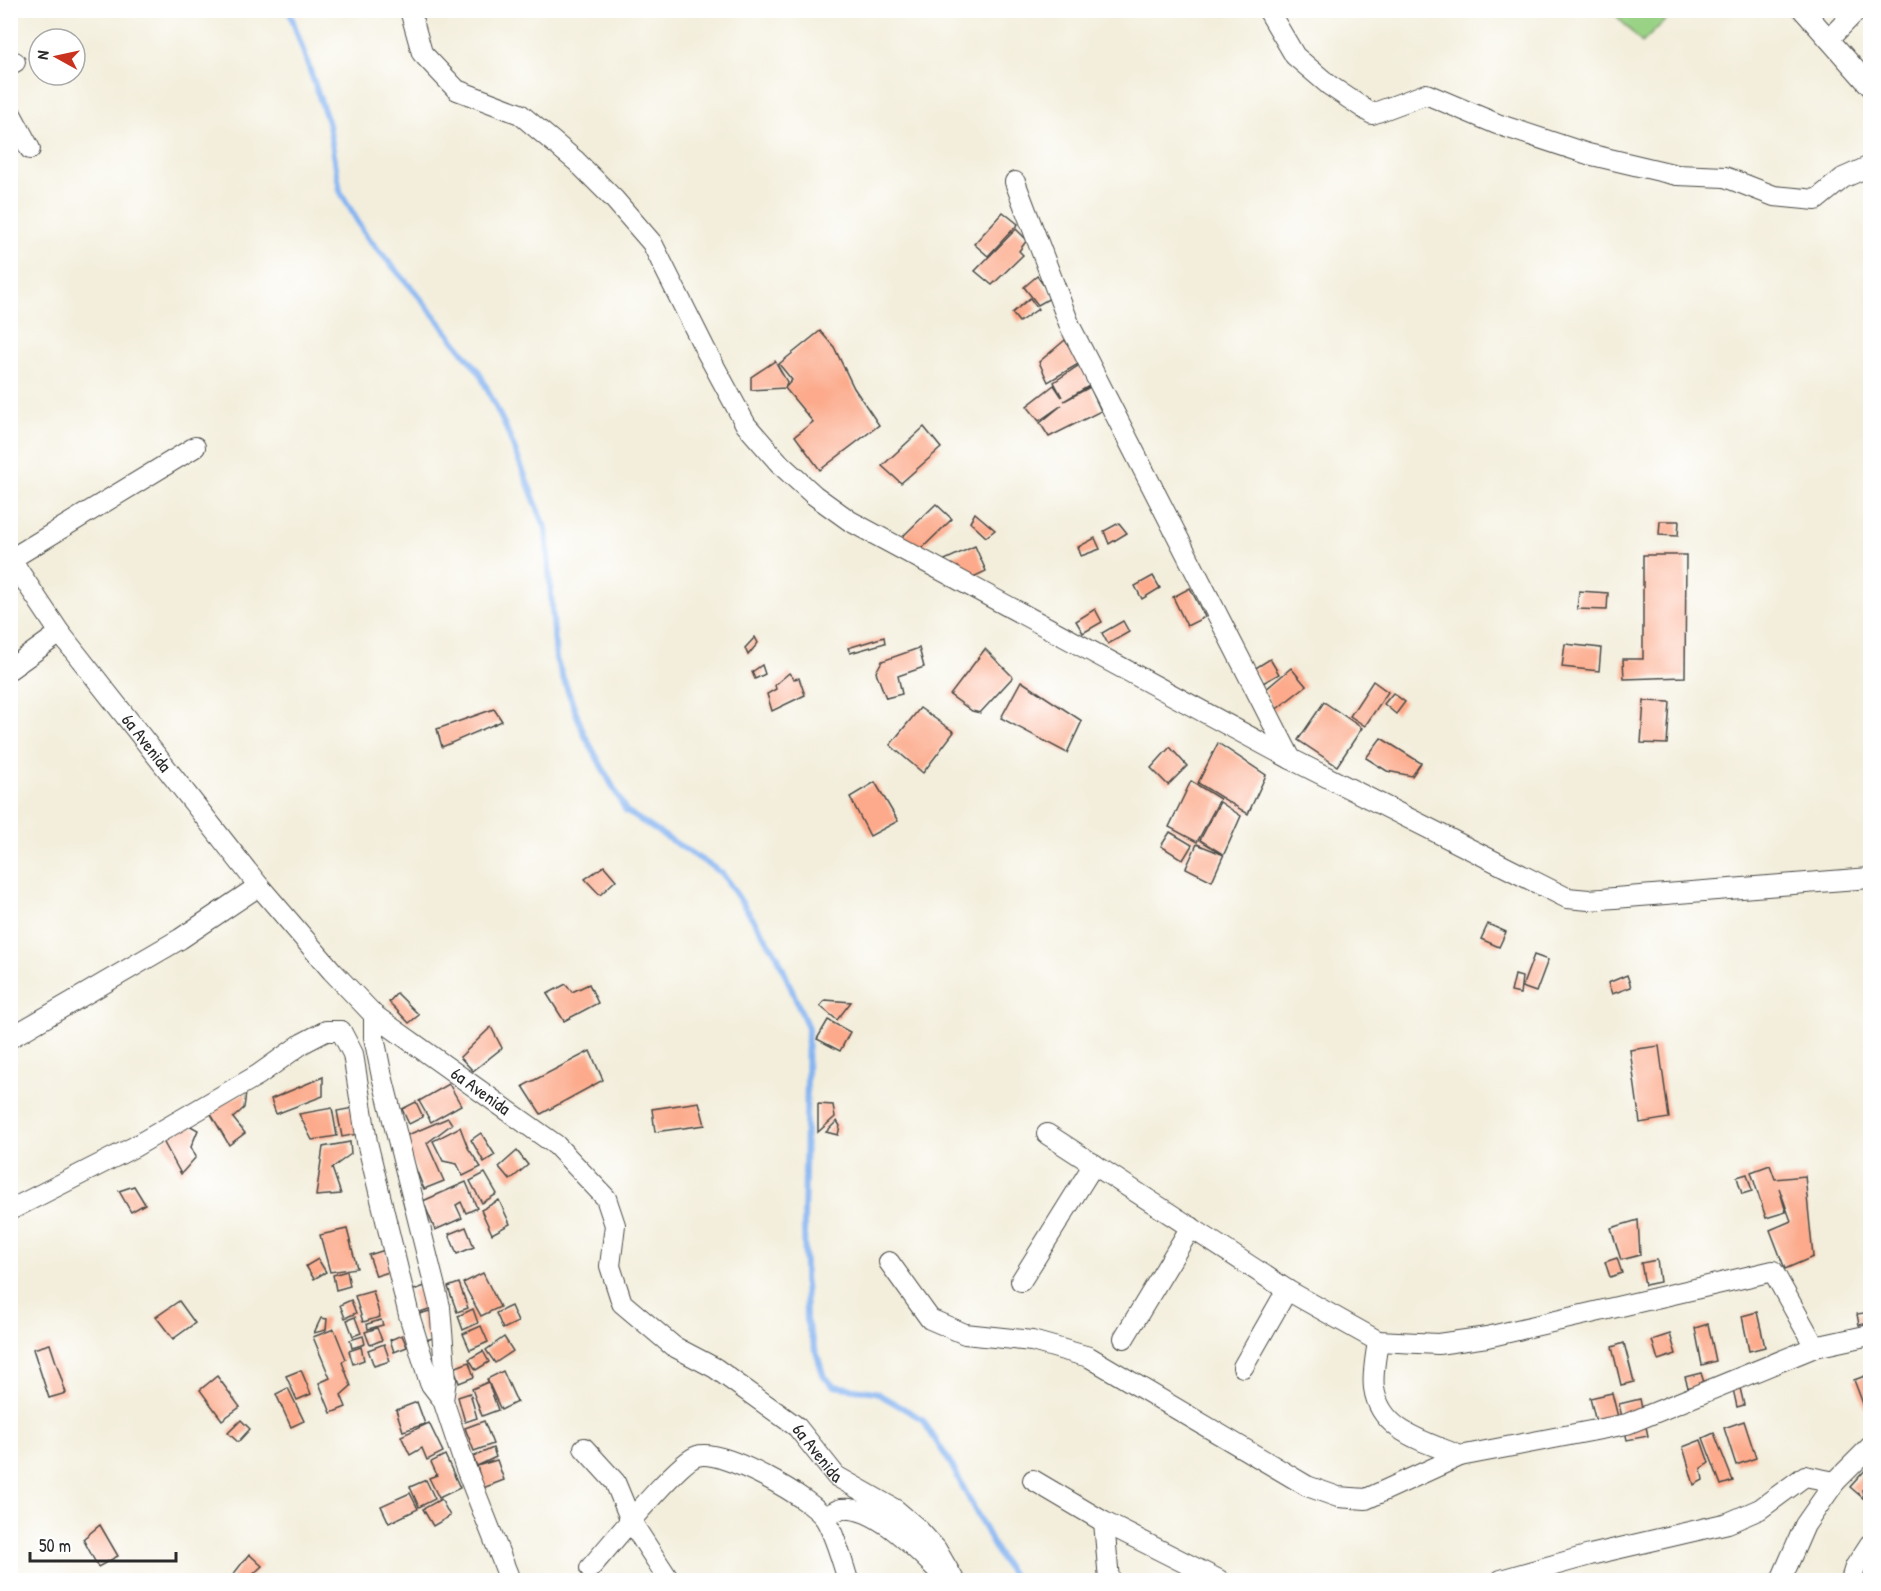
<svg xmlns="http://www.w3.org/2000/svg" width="1881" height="1591" viewBox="0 0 1881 1591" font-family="'Patrick Hand',sans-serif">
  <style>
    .green { fill: #99d285; stroke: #627e58; stroke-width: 1.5 }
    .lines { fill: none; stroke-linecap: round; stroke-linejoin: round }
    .stream { stroke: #85b4f0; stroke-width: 6 }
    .building { fill: #fcaa8b }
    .minor-casing { stroke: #494845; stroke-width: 22 }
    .minor { stroke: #fff; stroke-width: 20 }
    .labels { text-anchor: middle; stroke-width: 4.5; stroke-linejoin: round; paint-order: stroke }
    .street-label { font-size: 18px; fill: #2b2b2b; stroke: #fff }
  </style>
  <rect width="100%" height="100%" fill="#fff"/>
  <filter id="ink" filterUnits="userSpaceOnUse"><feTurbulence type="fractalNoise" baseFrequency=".0167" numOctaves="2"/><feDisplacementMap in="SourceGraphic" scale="12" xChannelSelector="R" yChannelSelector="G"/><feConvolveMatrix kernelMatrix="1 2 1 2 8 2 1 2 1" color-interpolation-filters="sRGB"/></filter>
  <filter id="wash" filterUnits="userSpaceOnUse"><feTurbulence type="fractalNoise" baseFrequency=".008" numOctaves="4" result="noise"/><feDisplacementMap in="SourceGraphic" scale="24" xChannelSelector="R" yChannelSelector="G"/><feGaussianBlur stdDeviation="1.35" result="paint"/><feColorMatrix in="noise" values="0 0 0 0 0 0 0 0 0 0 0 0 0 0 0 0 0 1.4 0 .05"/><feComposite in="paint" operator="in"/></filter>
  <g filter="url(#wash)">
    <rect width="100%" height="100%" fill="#f3eedb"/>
    <polygon class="green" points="1676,10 1642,43 1612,11 1612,10"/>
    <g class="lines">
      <polyline class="stream" points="289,10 329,125 340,191 366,236 417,294 479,372 506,428 546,529 556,659 584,734 626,811 722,873 777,955 808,1028 804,1221 806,1320 824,1377 834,1386 875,1392 922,1419 951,1464 1000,1558 1016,1580"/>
    </g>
    <g id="blocks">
      <g class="building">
        <polygon points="1003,212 1018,224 988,256 974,244"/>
        <polygon points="1016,229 1027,240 1019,251 1023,255 992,285 975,271"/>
        <polygon points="1037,276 1052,297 1038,305 1024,287"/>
        <polygon points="1030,298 1038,309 1019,322 1012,313"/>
        <polygon points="820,331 834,347 854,388 879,425 820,470 795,436 813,422 785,388 751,390 751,377 775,361 787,382 785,388 792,380 779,364"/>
        <polygon points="1065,340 1080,363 1048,382 1039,362"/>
        <polygon points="1081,364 1089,386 1064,401 1090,387 1101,411 1049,437 1040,423 1062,405 1039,421 1027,406 1054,385 1062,397 1054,382"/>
        <polygon points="924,427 941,448 901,483 882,466"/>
        <polygon points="936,504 952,519 917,553 896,543"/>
        <polygon points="975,513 995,530 986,537 970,522"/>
        <polygon points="1660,521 1679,521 1678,536 1659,535"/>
        <polygon points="1119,523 1127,533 1109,544 1104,531"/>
        <polygon points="1095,538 1100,549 1081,556 1078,547"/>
        <polygon points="975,546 986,571 967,580 958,567 949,570 938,563"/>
        <polygon points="1643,555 1686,555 1685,677 1624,679 1623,659 1643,659"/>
        <polygon points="1153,576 1160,588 1142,599 1135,586"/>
        <polygon points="1190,588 1205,617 1187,626 1173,597"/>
        <polygon points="1579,591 1608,593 1607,610 1577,609"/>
        <polygon points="1095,609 1102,622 1083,633 1076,621"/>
        <polygon points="1123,621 1129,632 1108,644 1102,633"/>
        <polygon points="755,637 758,643 748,655 745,648"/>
        <polygon points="884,637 885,643 850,653 848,648"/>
        <polygon points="1565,644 1601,648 1599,671 1562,667"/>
        <polygon points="919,648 924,667 898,676 902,694 886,698 876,672 882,661"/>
        <polygon points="985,649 1013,677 980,713 972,711 950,695"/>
        <polygon points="1270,659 1279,674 1263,683 1254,669"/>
        <polygon points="762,665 765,674 755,679 752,672"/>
        <polygon points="1291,668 1306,686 1274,711 1265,690"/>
        <polygon points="789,673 794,679 799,678 805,695 772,711 767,694 776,689 775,685"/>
        <polygon points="1021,681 1082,721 1067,753 1001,718"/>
        <polygon points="1373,681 1388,692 1365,726 1350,716"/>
        <polygon points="1393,693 1405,702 1396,714 1384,704"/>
        <polygon points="1644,701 1670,702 1667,744 1641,743"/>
        <polygon points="1324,702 1362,728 1337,766 1298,740"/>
        <polygon points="920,708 954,732 923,773 890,745"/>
        <polygon points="494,709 502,721 442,747 437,729"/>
        <polygon points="1381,738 1421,763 1412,776 1387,771 1366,758"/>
        <polygon points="1218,743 1266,775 1248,814 1198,783"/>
        <polygon points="1170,747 1187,766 1168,785 1151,768"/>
        <polygon points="1191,781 1220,799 1197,842 1169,827"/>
        <polygon points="875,782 898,821 870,836 850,797"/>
        <polygon points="1220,802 1241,816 1212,881 1186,868 1197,844 1224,855 1200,840"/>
        <polygon points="1170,832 1192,845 1183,860 1161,846"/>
        <polygon points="604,866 616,880 600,895 585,879"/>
        <polygon points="1488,924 1506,932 1499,947 1481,939"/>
        <polygon points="1534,955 1548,960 1536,992 1522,987"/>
        <polygon points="1515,975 1522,977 1520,994 1511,992"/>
        <polygon points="1627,975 1631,987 1612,994 1608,983"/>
        <polygon points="566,984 572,992 589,984 598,1003 564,1021 547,994"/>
        <polygon points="397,993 419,1015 409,1023 389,1002"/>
        <polygon points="825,1000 851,1002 837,1020 820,1006"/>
        <polygon points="828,1020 850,1032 840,1051 817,1039"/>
        <polygon points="491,1027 502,1048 473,1071 460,1057"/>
        <polygon points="1659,1046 1669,1118 1640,1123 1630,1050"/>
        <polygon points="590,1051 603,1080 541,1114 523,1086"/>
        <polygon points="323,1077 323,1096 276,1114 271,1099"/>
        <polygon points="449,1084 461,1105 431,1122 419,1101"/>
        <polygon points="246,1093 244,1108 233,1118 245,1133 229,1145 208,1109"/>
        <polygon points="416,1102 423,1117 409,1124 402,1109"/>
        <polygon points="699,1102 705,1125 655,1132 652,1109"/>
        <polygon points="818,1104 833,1105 835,1117 818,1132"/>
        <polygon points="332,1108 337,1136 312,1140 299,1114"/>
        <polygon points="353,1108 358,1134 342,1137 337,1111"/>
        <polygon points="448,1118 452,1124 427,1143 444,1181 424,1189 403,1137"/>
        <polygon points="837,1121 840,1126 838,1135 826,1132"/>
        <polygon points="187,1124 198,1130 191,1147 196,1157 181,1174 163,1141"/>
        <polygon points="460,1127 468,1148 481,1167 463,1176 457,1164 443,1161 433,1141"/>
        <polygon points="481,1133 495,1155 484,1162 471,1140"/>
        <polygon points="350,1142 351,1154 332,1168 341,1194 316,1196 323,1147"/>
        <polygon points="517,1151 528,1165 510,1180 499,1167"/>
        <polygon points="1770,1165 1775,1179 1805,1176 1813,1257 1785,1269 1770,1230 1791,1221 1779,1188 1786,1212 1766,1218 1751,1172"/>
        <polygon points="485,1173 497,1194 482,1203 470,1181"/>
        <polygon points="1747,1174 1752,1191 1742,1194 1737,1177"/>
        <polygon points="466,1182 477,1208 466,1213 461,1202 456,1205 462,1218 435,1230 423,1201"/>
        <polygon points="134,1186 145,1204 131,1212 119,1191"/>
        <polygon points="499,1200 510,1224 492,1234 481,1210"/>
        <polygon points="1638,1220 1640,1255 1621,1260 1611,1228"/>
        <polygon points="466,1227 474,1247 457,1254 449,1234"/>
        <polygon points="347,1229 357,1268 330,1272 320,1235"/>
        <polygon points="385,1250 392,1271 376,1276 369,1255"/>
        <polygon points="1617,1258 1622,1273 1610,1277 1605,1262"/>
        <polygon points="318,1259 326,1272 314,1279 306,1266"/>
        <polygon points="1657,1260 1660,1282 1645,1285 1641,1263"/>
        <polygon points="347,1271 350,1286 336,1290 333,1275"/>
        <polygon points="483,1273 500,1307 481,1316 463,1283"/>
        <polygon points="459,1283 468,1308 457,1312 448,1287"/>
        <polygon points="428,1285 435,1307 417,1313 411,1291"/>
        <polygon points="373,1291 380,1317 363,1322 355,1296"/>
        <polygon points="351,1300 356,1313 345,1318 340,1305"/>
        <polygon points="179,1301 195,1323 173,1339 156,1317"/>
        <polygon points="511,1306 518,1322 503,1329 496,1313"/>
        <polygon points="473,1309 478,1323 463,1330 458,1316"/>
        <polygon points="430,1311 437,1337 426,1340 419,1314"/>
        <polygon points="1757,1312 1765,1347 1749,1351 1742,1316"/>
        <polygon points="1870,1312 1870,1323 1859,1325 1857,1314"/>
        <polygon points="355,1317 361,1333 353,1336 347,1320"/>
        <polygon points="321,1318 327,1319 326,1330 314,1333"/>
        <polygon points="381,1320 383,1325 368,1329 367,1324"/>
        <polygon points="1708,1324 1716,1361 1702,1365 1695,1328"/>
        <polygon points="481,1326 488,1342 470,1350 463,1334"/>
        <polygon points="377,1328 382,1340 370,1345 365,1332"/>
        <polygon points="334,1329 346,1359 342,1362 351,1386 341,1395 346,1407 331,1413 319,1383 330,1378 313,1337"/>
        <polygon points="1670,1334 1676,1354 1658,1360 1652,1340"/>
        <polygon points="402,1335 407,1347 394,1352 390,1340"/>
        <polygon points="363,1336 365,1344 352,1348 350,1340"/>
        <polygon points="504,1337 513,1351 495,1363 486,1350"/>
        <polygon points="1624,1343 1634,1382 1621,1385 1612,1347"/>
        <polygon points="50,1344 66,1393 49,1398 33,1349"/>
        <polygon points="384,1344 390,1361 374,1366 368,1350"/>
        <polygon points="361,1347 364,1360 353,1364 349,1351"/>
        <polygon points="483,1351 489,1362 476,1370 469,1359"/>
        <polygon points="469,1362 474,1377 459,1383 454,1368"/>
        <polygon points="301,1370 311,1394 297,1400 286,1376"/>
        <polygon points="503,1371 517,1402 501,1410 487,1379"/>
        <polygon points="1701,1373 1706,1389 1690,1394 1685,1377"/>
        <polygon points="1870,1374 1870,1407 1865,1409 1854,1380"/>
        <polygon points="217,1376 240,1407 222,1420 200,1390"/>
        <polygon points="488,1382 498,1410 482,1416 472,1389"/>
        <polygon points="288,1388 304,1421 291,1427 276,1394"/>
        <polygon points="1740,1388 1744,1405 1737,1407 1733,1389"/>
        <polygon points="470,1393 477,1418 465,1422 458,1397"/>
        <polygon points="1612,1393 1619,1421 1597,1426 1590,1398"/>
        <polygon points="1640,1399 1648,1436 1627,1440 1619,1404"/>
        <polygon points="417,1402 425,1424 403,1431 396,1410"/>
        <polygon points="241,1420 250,1429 238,1442 228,1433"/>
        <polygon points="484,1421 493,1444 474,1451 465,1428"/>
        <polygon points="1744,1421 1756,1458 1736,1465 1724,1428"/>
        <polygon points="429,1423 443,1452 427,1460 422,1448 410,1455 401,1436"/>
        <polygon points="1714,1433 1733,1481 1721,1485 1703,1438"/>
        <polygon points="1701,1440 1709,1463 1701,1468 1703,1480 1694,1485 1683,1447"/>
        <polygon points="493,1448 496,1457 477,1466 473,1457"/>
        <polygon points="445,1455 460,1488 439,1498 429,1478 437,1475 431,1462"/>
        <polygon points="497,1460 504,1480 483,1488 477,1466"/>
        <polygon points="1867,1468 1870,1471 1870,1491 1862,1490 1864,1499 1850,1487"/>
        <polygon points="426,1480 435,1499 419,1507 410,1487"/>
        <polygon points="410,1493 418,1509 389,1523 381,1506"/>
        <polygon points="441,1499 450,1516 433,1526 423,1509"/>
        <polygon points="100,1525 118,1556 98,1567 83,1539"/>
        <polygon points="249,1554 262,1566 247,1580 234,1580 232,1576"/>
      </g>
    </g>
  </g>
  <g filter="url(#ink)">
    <use href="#blocks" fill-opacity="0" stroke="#494845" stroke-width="1.5"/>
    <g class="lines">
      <defs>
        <g id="minor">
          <polyline points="410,10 422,53 457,90 520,114 576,161 614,199 652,243 705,349 746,425 781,465 814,495 850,521 1291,759 1567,898 1589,900 1870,878"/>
          <polyline points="1268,10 1295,56 1329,85 1372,114 1426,94 1497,124 1588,154 1677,175 1725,177 1774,196 1816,200 1843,178 1870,166"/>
          <polyline points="1803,10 1870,86"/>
          <polyline points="1829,39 1857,10"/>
          <polyline points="10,64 15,62"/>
          <polyline points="10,112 30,149"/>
          <polyline points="1015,182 1070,326 1291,759"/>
          <path id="s1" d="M10 558 60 633 259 886 332 971 374 1015 556 1145 606 1198 615 1225 610 1266 622 1303 673 1346 715 1368 797 1427 836 1476 896 1510 917 1528 936 1549 954 1580"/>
          <polyline points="11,559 195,447"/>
          <polyline points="10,669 60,633"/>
          <polyline points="374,1015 374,1037 381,1072 440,1307 446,1380 443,1400 465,1466 510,1580"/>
          <polyline points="10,1038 180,939 259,886"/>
          <polyline points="1047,1134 1287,1290 1378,1341 1438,1344 1487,1337 1773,1271 1815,1347"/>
          <polyline points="10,1210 134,1147 258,1075 303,1043 326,1031 341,1031 353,1054 367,1142 409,1315 430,1383 443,1400"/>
          <polyline points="889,1262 930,1319 965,1334 1032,1341 1089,1357 1307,1486 1338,1497 1366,1499 1460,1456 1627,1424 1815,1347 1870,1335"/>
          <polyline points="1021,1281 1094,1164"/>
          <polyline points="1124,1338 1191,1227"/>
          <path d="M1378 1341C1376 1356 1372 1374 1374 1388 1380 1432 1425 1441 1460 1456"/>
          <polyline points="1243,1367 1287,1290"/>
          <polyline points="584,1448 615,1482 632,1523 669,1580"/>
          <polyline points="1033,1480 1104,1522 1219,1580"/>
          <path d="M825 1518C829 1515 836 1510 841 1509 877 1504 921 1555 945 1577"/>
          <polyline points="1104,1522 1109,1580"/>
          <path d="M590 1568C609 1547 677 1462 697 1456 722 1448 814 1499 826 1520 836 1538 842 1561 848 1580"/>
          <polyline points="1501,1580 1590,1555 1728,1523 1760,1509 1805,1476 1835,1482"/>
          <polyline points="1781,1580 1805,1525 1835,1482 1870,1447"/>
          <polyline points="1851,1580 1855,1567 1870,1544"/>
        </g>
      </defs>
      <use href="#minor" class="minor-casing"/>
      <use href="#minor" class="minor"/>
    </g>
  </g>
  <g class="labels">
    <g class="street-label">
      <text dy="6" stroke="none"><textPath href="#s1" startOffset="230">6a Avenida</textPath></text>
      <text dy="6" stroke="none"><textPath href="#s1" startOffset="716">6a Avenida</textPath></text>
      <text dy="6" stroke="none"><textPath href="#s1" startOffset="1238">6a Avenida</textPath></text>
    </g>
  </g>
  <rect width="1881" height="1591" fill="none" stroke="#fff" stroke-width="36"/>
  <g transform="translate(57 57) rotate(278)"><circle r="28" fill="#ffffff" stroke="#aaaaaa" stroke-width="1.5"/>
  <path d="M0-4.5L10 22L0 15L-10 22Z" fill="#c8321e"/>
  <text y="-9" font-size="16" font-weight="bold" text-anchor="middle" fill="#2b2b2b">N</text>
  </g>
  <path d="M30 1552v9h146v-9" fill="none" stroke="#2b2b2b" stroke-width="3"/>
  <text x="39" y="1552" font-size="18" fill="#2b2b2b" stroke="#ffffff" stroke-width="4.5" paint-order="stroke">50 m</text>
</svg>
